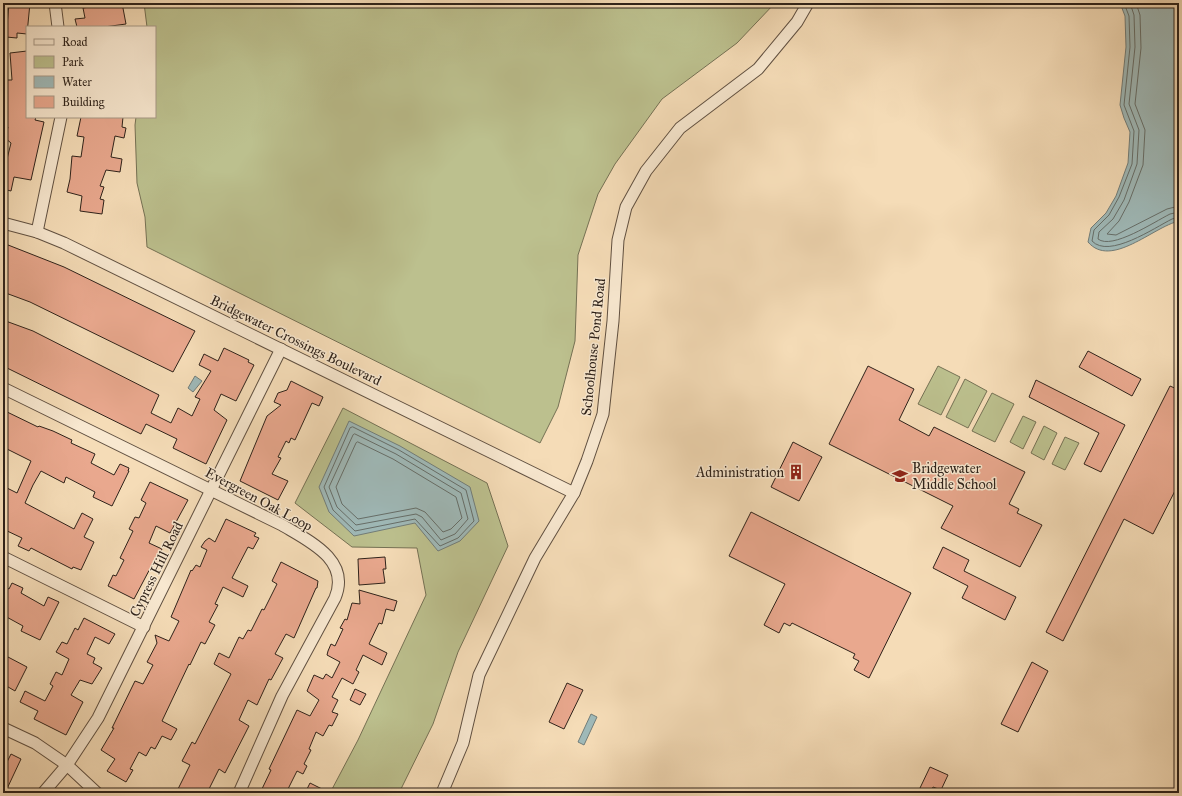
<svg xmlns="http://www.w3.org/2000/svg" width="1182" height="796" viewBox="0 0 1182 796" font-family="'IM FELL Great Primer',serif">
  <style>
    .green { fill: #bcc08e; stroke: #757154 }
    .water { fill: #9fb9b8; stroke: #727d79 }
    .lines { fill: none; stroke-linecap: round; stroke-linejoin: round }
    .shore { stroke: #666e69; stroke-width: 1 }
    .building { fill: #e9a88e; stroke: #2e221a }
    .minor-casing { stroke: #605041; stroke-width: 13 }
    .minor { stroke: #f8e8d0; stroke-width: 11 }
    .labels { text-anchor: middle; stroke-width: 3; stroke-linejoin: round; paint-order: stroke }
    .street-label { font-size: 14px; fill: #2e221a; stroke: #f8e8d0 }
    .poi-label { font-size: 14px; fill: #2e221a; stroke: #f8e8d0; text-anchor: start }
  </style>
  <rect width="100%" height="100%" fill="#f5dcb7"/>
  <filter id="stains"><feTurbulence type="fractalNoise" baseFrequency=".005" numOctaves="4"/><feColorMatrix values="0 0 0 0 .2 0 0 0 0 .09 0 0 0 0 .02 0 0 0 .5 -.17"/></filter>
  <radialGradient id="worn" r=".72"><stop offset=".6" stop-color="#630" stop-opacity="0"/><stop offset="1" stop-color="#630" stop-opacity=".3"/></radialGradient>
  <g class="green">
    <polygon points="144,3 775,3 737,43 662,99 615,164 598,194 578,255 575,341 558,407 540,443 147,247 145,217 137,183 135,125 136,117 155,117 155,27 147,27"/>
    <polygon points="938,366 960,377 941,415 918,404"/>
    <polygon points="965,379 987,391 968,428 946,417"/>
    <polygon points="992,393 1014,404 995,442 972,431"/>
    <polygon points="343,408 487,483 508,546 458,652 433,724 399,793 330,793 358,740 426,595 417,548 352,547 295,503"/>
    <polygon points="1023,416 1036,422 1023,449 1010,442"/>
    <polygon points="1044,426 1057,433 1044,460 1031,453"/>
    <polygon points="1065,437 1079,443 1065,470 1052,464"/>
  </g>
  <g class="water">
    <path d="M1120 3H1179V221C1153 227 1111 269 1088 242L1091 228 1106 213 1116 196 1128 163 1130 132 1124 118 1120 105 1126 47 1125 16Z"/>
    <polygon points="195,376 202,381 193,392 188,388"/>
    <polygon points="349,421 400,446 470,487 479,521 460,541 438,551 415,523 354,536 329,512 319,487"/>
    <polygon points="591,714 597,717 584,745 578,742"/>
  </g>
  <g class="lines">
    <g class="shore">
      <path d="M1124 3 1129 16 1130 47 1124 105 1134 131 1132 164 1119 197 1109 215 1094 230 1092 241C1109 259 1154 228 1172 219L1179 217"/>
      <path d="M1130 3 1134 15 1135 47 1129 104 1139 130 1137 164 1124 200 1113 219 1099 232 1098 239C1112 250 1154 222 1170 214L1179 212"/>
      <polyline points="1136,3 1140,15 1141,48 1135,104 1145,130 1143,165 1129,202 1119,221 1107,234 1116,235 1167,209 1179,206"/>
      <polygon points="353,427 399,450 466,490 474,521 458,538 440,546 415,519 355,531 333,510 324,487 350,428"/>
      <polygon points="355,434 396,454 461,493 468,519 455,534 441,540 422,517 416,514 356,525 337,507 329,487 353,435"/>
      <polygon points="358,442 393,459 456,497 462,518 451,529 443,532 425,512 416,508 358,519 342,504 336,487 356,443"/>
    </g>
  </g>
  <g class="building">
    <polygon points="9,3 30,3 27,34 17,33 17,38 6,37"/>
    <polygon points="88,3 122,3 126,24 104,27 77,27 75,19 85,18 83,8 89,7"/>
    <polygon points="27,51 27,117 36,117 35,120 44,122 31,180 14,177 11,191 3,189 3,162 6,163 11,143 5,138 8,127 3,126 5,101 3,101 3,80 12,80 10,53"/>
    <polygon points="81,117 123,117 122,127 126,128 124,138 115,136 111,157 122,159 120,172 106,170 100,186 104,187 100,199 104,200 102,214 80,211 82,196 67,192 70,179 72,156 81,157 84,137 77,136"/>
    <polygon points="3,243 64,267 195,331 173,372 30,302 3,292"/>
    <polygon points="3,320 33,331 159,395 151,413 171,423 178,408 192,416 200,399 195,397 211,371 199,365 204,354 218,361 224,348 249,360 248,362 254,365 236,401 221,394 214,410 227,420 206,464 173,448 177,439 146,424 141,434 3,366"/>
    <polygon points="1088,351 1141,379 1132,396 1079,367"/>
    <polygon points="868,366 914,389 899,420 929,436 934,427 1025,472 1009,504 1019,509 1017,513 1042,525 1020,567 941,528 953,506 829,444"/>
    <polygon points="1036,380 1125,425 1101,472 1084,464 1099,433 1029,397"/>
    <polygon points="291,381 323,397 319,406 312,403 295,440 291,438 289,443 286,441 278,457 281,458 272,474 288,481 278,500 240,481 267,416 281,405 274,402 278,393 287,390"/>
    <polygon points="1170,386 1179,390 1179,483 1153,534 1124,519 1063,641 1046,632"/>
    <polygon points="3,410 38,427 39,426 53,431 72,440 71,443 95,454 91,463 114,475 120,464 129,468 128,471 129,471 112,506 93,497 95,492 66,477 64,483 41,471 33,485 25,503 74,529 82,513 93,519 84,537 94,542 81,570 73,567 72,569 31,548 29,551 18,546 22,538 3,529 3,496 7,488 17,493 31,461 3,447"/>
    <polygon points="793,442 822,457 799,501 771,487"/>
    <polygon points="150,482 188,500 170,533 156,526 149,543 162,549 159,555 161,556 157,565 153,563 134,599 108,586 113,575 116,576 124,560 120,558 133,531 129,529 135,517 139,518 146,503 141,500"/>
    <polygon points="751,512 911,593 869,678 854,670 859,661 853,658 855,654 792,623 790,626 784,623 779,633 764,625 785,584 729,556"/>
    <polygon points="226,519 256,533 254,536 259,538 253,549 248,547 232,578 248,586 243,597 223,587 215,604 218,605 209,622 215,625 205,644 201,642 190,665 189,664 162,721 177,729 171,740 162,736 155,749 151,747 146,756 139,752 130,769 133,770 126,782 107,771 115,759 101,750 114,728 112,728 135,681 143,684 153,665 147,662 157,643 155,635 169,641 179,621 171,617 191,570 192,571 196,565 200,567 207,550 201,547 205,541 209,538 215,542"/>
    <polygon points="943,547 969,560 964,571 1016,597 1005,620 962,598 968,586 933,568"/>
    <polygon points="385,557 386,569 383,569 385,583 359,585 358,559"/>
    <polygon points="281,562 318,581 317,588 316,588 294,638 286,634 275,654 283,658 271,680 269,679 257,705 248,700 239,720 249,726 225,773 219,769 207,793 176,793 190,765 182,761 192,742 195,744 231,674 214,664 219,653 229,658 239,637 243,639 248,630 251,631 262,609 264,610 277,584 272,581"/>
    <polygon points="12,583 23,588 21,593 44,606 48,597 59,602 40,640 21,631 23,626 3,615 3,586 9,589"/>
    <polygon points="359,590 397,601 394,611 386,609 382,624 379,623 369,644 387,653 382,665 363,655 356,670 359,672 353,684 342,678 332,697 338,700 332,712 338,714 332,726 329,725 323,736 316,732 309,749 311,750 304,764 307,766 303,774 297,771 286,793 266,793 261,791 271,770 269,769 297,710 310,716 319,700 307,691 314,675 323,679 326,674 332,678 340,662 327,655 328,651 331,644 335,646 343,629 340,628 345,619 347,620 352,603 360,604"/>
    <polygon points="84,618 115,634 109,644 95,637 87,654 95,658 93,663 102,668 92,684 80,680 71,695 83,702 66,735 34,719 38,711 20,702 25,691 45,701 53,686 50,684 56,672 62,675 69,659 56,652 62,642 67,644 75,628 78,630"/>
    <polygon points="8,657 27,667 15,691 3,684 3,667"/>
    <polygon points="1032,662 1048,671 1018,732 1001,724"/>
    <polygon points="567,683 583,690 564,729 549,722"/>
    <polygon points="355,689 366,694 360,705 350,700"/>
    <polygon points="11,754 21,759 5,793 3,793 3,760 7,762"/>
    <polygon points="930,767 948,775 941,790 933,787 930,793 920,788"/>
    <polygon points="310,783 330,793 305,793"/>
  </g>
  <g class="lines">
    <defs>
      <g id="minor">
        <polyline points="55,3 58,27"/>
        <polyline points="3,223 37,232 64,243 574,493"/>
        <polyline points="37,232 61,117"/>
        <path d="M3 388 282 525C309 541 351 560 335 598L282 696 239 793"/>
        <polyline points="3,557 144,627"/>
        <polyline points="3,728 35,743 67,765 97,793"/>
        <polyline points="43,793 67,765 98,718 281,349"/>
        <polyline points="442,793 463,743 479,675 535,558 574,493 587,461 603,414 613,321 618,240 626,207 646,171 680,128 758,69 797,22 808,3"/>
      </g>
    </defs>
    <use href="#minor" class="minor-casing"/>
    <use href="#minor" class="minor"/>
  </g>
  <defs>
    <symbol id="building-bare" viewBox="-9 -9 18 18"><path d="M-4-6H4V6H1V3H-1V6H-4ZM-2.5-4.3h1.7v1.8h-1.7ZM.8-4.3h1.7v1.8H.8ZM-2.5-1h1.7V.8h-1.7ZM.8-1h1.7V.8H.8Z" fill="#8f2418" stroke="#f8e8d0" stroke-width="2.5" paint-order="stroke"/></symbol>
    <symbol id="school-bare" viewBox="-9 -9 18 18"><path d="M0-5L7-2L0 1L-7-2ZM-4 1L0 2.5L4 1V4Q0 6-4 4Z" fill="#8f2418" stroke="#f8e8d0" stroke-width="2.5" paint-order="stroke"/></symbol>
  </defs>
  <g fill-rule="evenodd">
    <use href="#building-bare" x="785" y="461" width="22" height="22"/>
    <use href="#school-bare" x="889" y="465" width="22" height="22"/>
  </g>
  <g class="labels">
    <g class="street-label">
      <text transform="translate(296 340) rotate(26)" y="5">Bridgewater Crossings Boulevard</text>
      <text transform="translate(593 347) rotate(-84)" y="5">Schoolhouse Pond Road</text>
      <text transform="translate(259 499) rotate(28)" y="5">Evergreen Oak Loop</text>
      <text transform="translate(156 569) rotate(-64)" y="5">Cypress Hill Road</text>
    </g>
    <g class="poi-label">
      <text x="912" y="473">Bridgewater<tspan x="912" dy="16">Middle School</tspan></text>
      <text x="784" y="477" text-anchor="end">Administration</text>
    </g>
  </g>
  <rect width="1182" height="796" fill="none" stroke="#f5dcb7" stroke-width="16"/>
  <rect x="4" y="4" width="1174" height="788" fill="none" stroke="#2e221a" stroke-width="2"/>
  <rect x="8" y="8" width="1166" height="780" fill="none" stroke="#2e221a"/>
  <rect x="26" y="26" width="130" height="92" fill="#f8e8d0" stroke="#a79987"/>
  <rect x="34" y="39" width="20" height="6" fill="#f8e8d0" stroke="#a79987"/>
  <text x="62" y="46" font-size="12" fill="#2e221a">Road</text>
  <rect x="34" y="56" width="20" height="12" fill="#bcc08e" stroke="#a79987"/>
  <text x="62" y="66" font-size="12" fill="#2e221a">Park</text>
  <rect x="34" y="76" width="20" height="12" fill="#9fb9b8" stroke="#a79987"/>
  <text x="62" y="86" font-size="12" fill="#2e221a">Water</text>
  <rect x="34" y="96" width="20" height="12" fill="#e9a88e" stroke="#a79987"/>
  <text x="62" y="106" font-size="12" fill="#2e221a">Building</text>
  <rect width="100%" height="100%" filter="url(#stains)"/>
  <rect width="100%" height="100%" fill="url(#worn)"/>
</svg>
